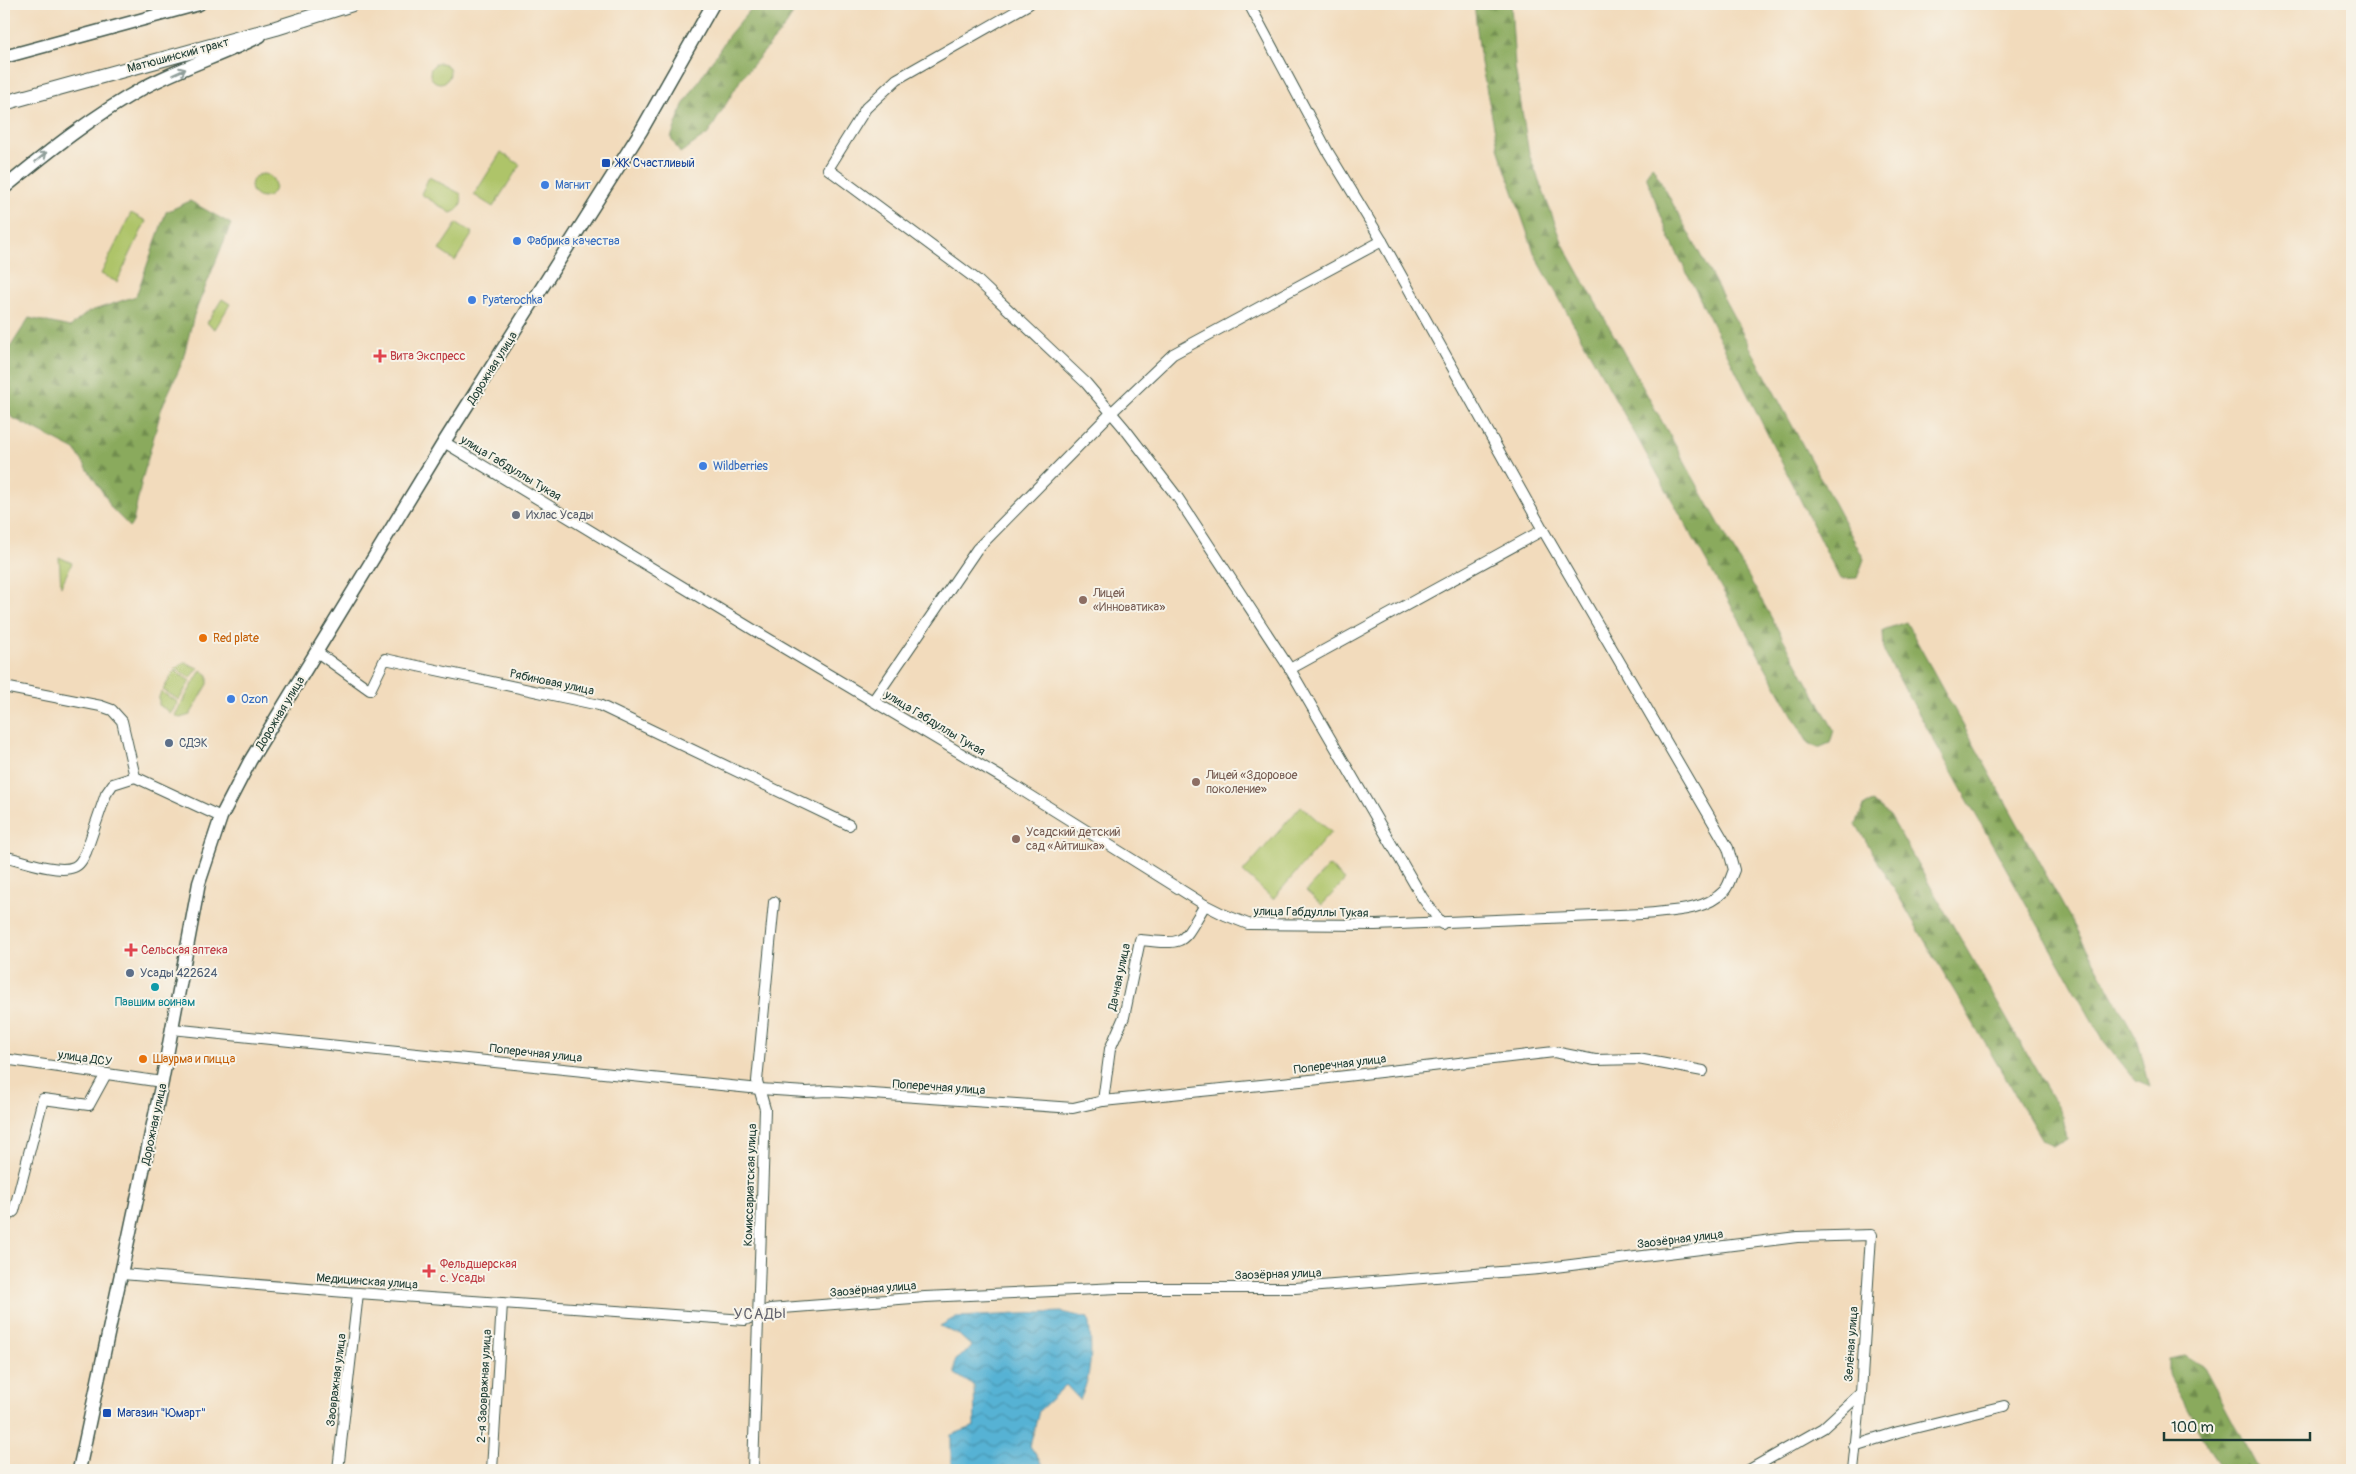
<svg xmlns="http://www.w3.org/2000/svg" width="2356" height="1474" viewBox="0 0 2356 1474" font-family="Pangolin,sans-serif">
  <style>
    .forest { fill: url(#forest-firs); stroke: #547448 }
    .park { fill: #aec469; stroke: #66804e }
    .water { fill: url(#water-waves); stroke: #3a7884 }
    .lines { fill: none; stroke-linecap: round; stroke-linejoin: round }
    .minor-casing { stroke: #3f5548; stroke-width: 12 }
    .tertiary-casing { stroke: #3f5548; stroke-width: 15 }
    .secondary-casing { stroke: #3f5548; stroke-width: 16 }
    .minor { stroke: #fff; stroke-width: 10 }
    .tertiary { stroke: #fff; stroke-width: 12 }
    .secondary { stroke: #fff; stroke-width: 14 }
    .oneway { stroke: #8f9e9a }
    .transit-dot { fill: #1a4fb4; stroke: #f7f3e8; stroke-width: 2 }
    .shop-dot { fill: #3f7fe0; stroke: #f7f3e8; stroke-width: 2 }
    .health-dot { fill: #e0444e; stroke: #f7f3e8; stroke-width: 2 }
    .worship-dot { fill: #6b7280; stroke: #f7f3e8; stroke-width: 2 }
    .education-dot { fill: #8d6e63; stroke: #f7f3e8; stroke-width: 2 }
    .food-dot { fill: #e8710a; stroke: #f7f3e8; stroke-width: 2 }
    .service-dot { fill: #5c6f8a; stroke: #f7f3e8; stroke-width: 2 }
    .culture-dot { fill: #0f9aa8; stroke: #f7f3e8; stroke-width: 2 }
    .labels { text-anchor: middle; stroke-width: 4; stroke-linejoin: round; paint-order: stroke }
    .street-label { font-size: 12px; fill: #1f3d34; stroke: #f7f3e8 }
    .transit-label { font-size: 12px; fill: #164399; stroke: #f7f3e8; text-anchor: start }
    .shop-label { font-size: 12px; fill: #366cbe; stroke: #f7f3e8; text-anchor: start }
    .health-label { font-size: 12px; fill: #be3a42; stroke: #f7f3e8; text-anchor: start }
    .worship-label { font-size: 12px; fill: #5b616d; stroke: #f7f3e8; text-anchor: start }
    .education-label { font-size: 12px; fill: #785e54; stroke: #f7f3e8; text-anchor: start }
    .food-label { font-size: 12px; fill: #c56008; stroke: #f7f3e8; text-anchor: start }
    .service-label { font-size: 12px; fill: #4e5e75; stroke: #f7f3e8; text-anchor: start }
    .culture-label { font-size: 12px; fill: #0d838f; stroke: #f7f3e8 }
    .quarter-label { font-size: 15px; letter-spacing: 1px; fill: #63636e; stroke: #f7f3e8 }
  </style>
  <defs>
    <pattern id="forest-firs" width="22" height="20" patternUnits="userSpaceOnUse" patternTransform="scale(1.25)"><rect width="22" height="20" fill="#8aaa5d"/><path d="M5 1l3.5 6h-7zM16 11l3.5 6h-7z" fill="#708c4e"/></pattern>
    <pattern id="water-waves" width="16" height="10" patternUnits="userSpaceOnUse" patternTransform="scale(1.25)"><rect width="16" height="10" fill="#56b2d4"/><path d="M0 5q4-4 8 0t8 0" fill="none" stroke="#4792ad"/></pattern>
  </defs>
  <rect width="100%" height="100%" fill="#f7f3e8"/>
  <filter id="ink" filterUnits="userSpaceOnUse"><feTurbulence type="fractalNoise" baseFrequency=".02" numOctaves="2"/><feDisplacementMap in="SourceGraphic" scale="10" xChannelSelector="R" yChannelSelector="G"/><feConvolveMatrix kernelMatrix="1 2 1 2 8 2 1 2 1" color-interpolation-filters="sRGB"/></filter>
  <filter id="wash" filterUnits="userSpaceOnUse"><feTurbulence type="fractalNoise" baseFrequency=".0096" numOctaves="4" result="noise"/><feDisplacementMap in="SourceGraphic" scale="20" xChannelSelector="R" yChannelSelector="G"/><feGaussianBlur stdDeviation="1.12" result="paint"/><feColorMatrix in="noise" values="0 0 0 0 0 0 0 0 0 0 0 0 0 0 0 0 0 1.4 0 .05"/><feComposite in="paint" operator="in"/></filter>
  <g filter="url(#wash)">
    <rect width="100%" height="100%" fill="#f2dbbc"/>
    <g class="forest">
      <polygon points="755,4 798,4 787,24 741,79 708,134 680,153 671,138 683,105 729,35"/>
      <polygon points="1474,4 1511,4 1515,67 1529,154 1563,244 1834,730 1830,743 1818,748 1808,743 1535,255 1499,151 1481,63"/>
      <polygon points="1652,165 1864,559 1857,578 1840,579 1669,237 1646,176"/>
      <polygon points="190,201 231,224 194,315 182,363 162,407 142,480 133,522 130,527 111,508 107,499 75,450 11,417 4,391 4,357 29,318 70,327 88,312 136,296 166,212"/>
      <polygon points="1906,622 2138,1041 2150,1087 2136,1081 2103,1040 1884,652 1883,630"/>
      <polygon points="1873,802 1890,816 2063,1117 2067,1139 2052,1146 2042,1140 1856,824 1864,806"/>
      <polygon points="2185,1355 2203,1366 2259,1470 2221,1470 2169,1375 2169,1358"/>
    </g>
    <g class="park">
      <circle cx="440" cy="73" r="10"/>
      <polygon points="501,152 520,165 493,207 474,195"/>
      <circle cx="263" cy="186" r="12"/>
      <path d="M429 177 461 194C463 203 460 210 451 213L421 194Z"/>
      <polygon points="131,213 146,221 117,282 101,274"/>
      <polygon points="457,223 473,233 455,261 439,250"/>
      <polygon points="222,299 230,304 215,329 207,323"/>
      <polygon points="59,557 72,563 61,586"/>
      <polygon points="184,662 198,668 191,678 175,669"/>
      <polygon points="201,670 208,675 208,684 190,715 180,718 175,715"/>
      <polygon points="174,671 190,681 179,700 163,690"/>
      <polygon points="161,692 178,702 171,713 159,705 159,697"/>
      <polygon points="1301,806 1331,832 1273,899 1243,872"/>
      <polygon points="1329,866 1345,880 1322,905 1306,891"/>
    </g>
    <path class="water" d="M1061 1312 1088 1318C1093 1346 1092 1374 1080 1400L1066 1385 1039 1411 1030 1446 1046 1470H951V1435L975 1426 974 1386 955 1374V1361L972 1347 959 1335 940 1326 956 1317Z"/>
  </g>
  <g filter="url(#ink)">
    <g class="lines">
      <defs>
        <g id="minor">
          <polyline points="1029,4 897,79 866,108 828,169 976,279 1086,383 1125,429 1178,498 1290,669 1422,897 1442,924"/>
          <path d="M444 442 762 635 1004 779 1205 905 1225 915 1248 924 1375 925 1643 914C1669 911 1704 912 1724 891 1729 886 1731 876 1734 870L1728 848 1543 530 1382 241 1328 152 1249 4"/>
          <polyline points="317,652 370,690 385,659 599,705 849,825"/>
          <polyline points="1290,669 1543,530"/>
          <polyline points="4,687 101,706 112,710 122,721 135,777 221,817"/>
          <polyline points="873,701 977,549 1111,413 1173,354 1382,241"/>
          <path d="M4 856C21 860 58 874 74 867 80 865 83 858 86 852L106 794 113 784 135 777"/>
          <polyline points="172,1029 760,1089 806,1092 829,1091 1073,1108 1103,1101 1320,1079 1554,1052 1595,1060 1638,1059 1703,1071"/>
          <polyline points="4,1059 162,1082"/>
          <path d="M1103 1101 1110 1049 1124 1017 1140 940C1188 945 1181 944 1205 905"/>
          <polyline points="4,1219 14,1211 43,1099 89,1105 106,1074"/>
          <polyline points="122,1274 358,1293 745,1320 770,1309 925,1297 1118,1288 1295,1288 1539,1269 1797,1237 1871,1235 1861,1393 1823,1428 1749,1470"/>
          <polyline points="1854,1446 1898,1432 2004,1406"/>
          <polyline points="338,1470 358,1293"/>
          <polyline points="492,1470 502,1303"/>
          <polyline points="753,1470 765,1109 757,1081 774,902"/>
          <polyline points="1853,1470 1861,1393"/>
        </g>
        <g id="tertiary">
          <polyline points="4,57 199,4"/>
          <path d="M4 188C49 151 94 115 145 87 182 67 223 55 260 36"/>
          <polyline points="79,1470 162,1082 199,883 221,817 250,761 444,442 641,131 713,4"/>
        </g>
        <polyline id="secondary" points="4,103 276,28 352,4"/>
      </defs>
      <use href="#minor" class="minor-casing"/>
      <use href="#tertiary" class="tertiary-casing"/>
      <use href="#secondary" class="secondary-casing"/>
      <use href="#minor" class="minor"/>
      <use href="#tertiary" class="tertiary"/>
      <use href="#secondary" class="secondary"/>
    </g>
    <defs><path id="oneway-shaft" d="M-6 0H5M1.5-3L5.5 0L1.5 3" fill="none" stroke-width="1.6" stroke-linecap="round" stroke-linejoin="round" transform="scale(1.25)"/></defs>
    <g class="oneway">
      <use href="#oneway-shaft" transform="translate(179 72) rotate(-24)"/>
      <use href="#oneway-shaft" transform="translate(41 157) rotate(-40)"/>
    </g>
  </g>
  <g class="transit-dot">
    <rect x="601" y="158" width="10" height="10" rx="2.5"/>
    <rect x="102" y="1408" width="10" height="10" rx="2.5"/>
  </g>
  <g class="shop-dot">
    <circle cx="545" cy="185" r="5"/>
    <circle cx="517" cy="241" r="5"/>
    <circle cx="472" cy="300" r="5"/>
    <circle cx="703" cy="466" r="5"/>
    <circle cx="231" cy="699" r="5"/>
  </g>
  <g class="health-dot">
    <path d="M377.5 348.5h5v5h5v5h-5v5h-5v-5h-5v-5h5z"/>
    <path d="M128.5 942.5h5v5h5v5h-5v5h-5v-5h-5v-5h5z"/>
    <path d="M426.5 1263.5h5v5h5v5h-5v5h-5v-5h-5v-5h5z"/>
  </g>
  <circle class="worship-dot" cx="516" cy="515" r="5"/>
  <g class="education-dot">
    <circle cx="1083" cy="600" r="5"/>
    <circle cx="1196" cy="782" r="5"/>
    <circle cx="1016" cy="839" r="5"/>
  </g>
  <g class="food-dot">
    <circle cx="203" cy="638" r="5"/>
    <circle cx="143" cy="1059" r="5"/>
  </g>
  <g class="service-dot">
    <circle cx="169" cy="743" r="5"/>
    <circle cx="130" cy="973" r="5"/>
  </g>
  <circle class="culture-dot" cx="155" cy="987" r="5"/>
  <g class="labels">
    <g class="street-label">
      <text transform="translate(178 55) rotate(-15)" y="4">Матюшинский тракт</text>
      <text transform="translate(492 368) rotate(-58)" y="4">Дорожная улица</text>
      <text transform="translate(511 468) rotate(31)" y="4">улица Габдуллы Тукая</text>
      <text transform="translate(552 682) rotate(12)" y="4">Рябиновая улица</text>
      <text transform="translate(280 713) rotate(-59)" y="4">Дорожная улица</text>
      <text transform="translate(935 723) rotate(31)" y="4">улица Габдуллы Тукая</text>
      <text transform="translate(1311 912) rotate(1)" y="4">улица Габдуллы Тукая</text>
      <text transform="translate(1119 977) rotate(-78)" y="4">Дачная улица</text>
      <text transform="translate(536 1053) rotate(6)" y="4">Поперечная улица</text>
      <text transform="translate(85 1058) rotate(8)" y="4">улица ДСУ</text>
      <text transform="translate(1340 1064) rotate(-7)" y="4">Поперечная улица</text>
      <text transform="translate(939 1087) rotate(4)" y="4">Поперечная улица</text>
      <text transform="translate(154 1124) rotate(-78)" y="4">Дорожная улица</text>
      <text transform="translate(750 1185) rotate(-88)" y="4">Комиссариатская улица</text>
      <text transform="translate(1680 1239) rotate(-7)" y="4">Заозёрная улица</text>
      <text transform="translate(1278 1274) rotate(-2)" y="4">Заозёрная улица</text>
      <text transform="translate(367 1281) rotate(4)" y="4">Медицинская улица</text>
      <text transform="translate(873 1289) rotate(-5)" y="4">Заозёрная улица</text>
      <text transform="translate(1851 1344) rotate(-86)" y="4">Зелёная улица</text>
      <text transform="translate(336 1380) rotate(-83)" y="4">Заовражная улица</text>
      <text transform="translate(484 1386) rotate(-87)" y="4">2-я Заовражная улица</text>
    </g>
    <g class="transit-label">
      <text x="616" y="167">ЖК Счастливый</text>
      <text x="117" y="1417">Магазин "Юмарт"</text>
    </g>
    <g class="shop-label">
      <text x="555" y="189">Магнит</text>
      <text x="527" y="245">Фабрика качества</text>
      <text x="482" y="304">Pyaterochka</text>
      <text x="713" y="470">Wildberries</text>
      <text x="241" y="703">Ozon</text>
    </g>
    <g class="health-label">
      <text x="390" y="360">Вита Экспресс</text>
      <text x="141" y="954">Сельская аптека</text>
      <text x="440" y="1268">Фельдшерская<tspan x="440" dy="14">с. Усады</tspan></text>
    </g>
    <g class="worship-label">
      <text x="526" y="519">Ихлас Усады</text>
    </g>
    <g class="education-label">
      <text x="1093" y="597">Лицей<tspan x="1093" dy="14">«Инноватика»</tspan></text>
      <text x="1206" y="779">Лицей «Здоровое<tspan x="1206" dy="14">поколение»</tspan></text>
      <text x="1026" y="836">Усадский детский<tspan x="1026" dy="14">сад «Айтишка»</tspan></text>
    </g>
    <g class="food-label">
      <text x="213" y="642">Red plate</text>
      <text x="153" y="1063">Шаурма и пицца</text>
    </g>
    <g class="service-label">
      <text x="179" y="747">СДЭК</text>
      <text x="140" y="977">Усады 422624</text>
    </g>
    <g class="culture-label">
      <text x="155" y="1006">Павшим воинам</text>
    </g>
    <g class="quarter-label">
      <text x="760" y="1319">УСАДЫ</text>
    </g>
  </g>
  <rect width="2356" height="1474" fill="none" stroke="#f7f3e8" stroke-width="20"/>
  <path d="M2164 1432v8h146v-8" fill="none" stroke="#1f3d34" stroke-width="2.5"/>
  <text x="2171" y="1432" font-size="15" fill="#1f3d34" stroke="#f7f3e8" stroke-width="4" paint-order="stroke">100 m</text>
</svg>
